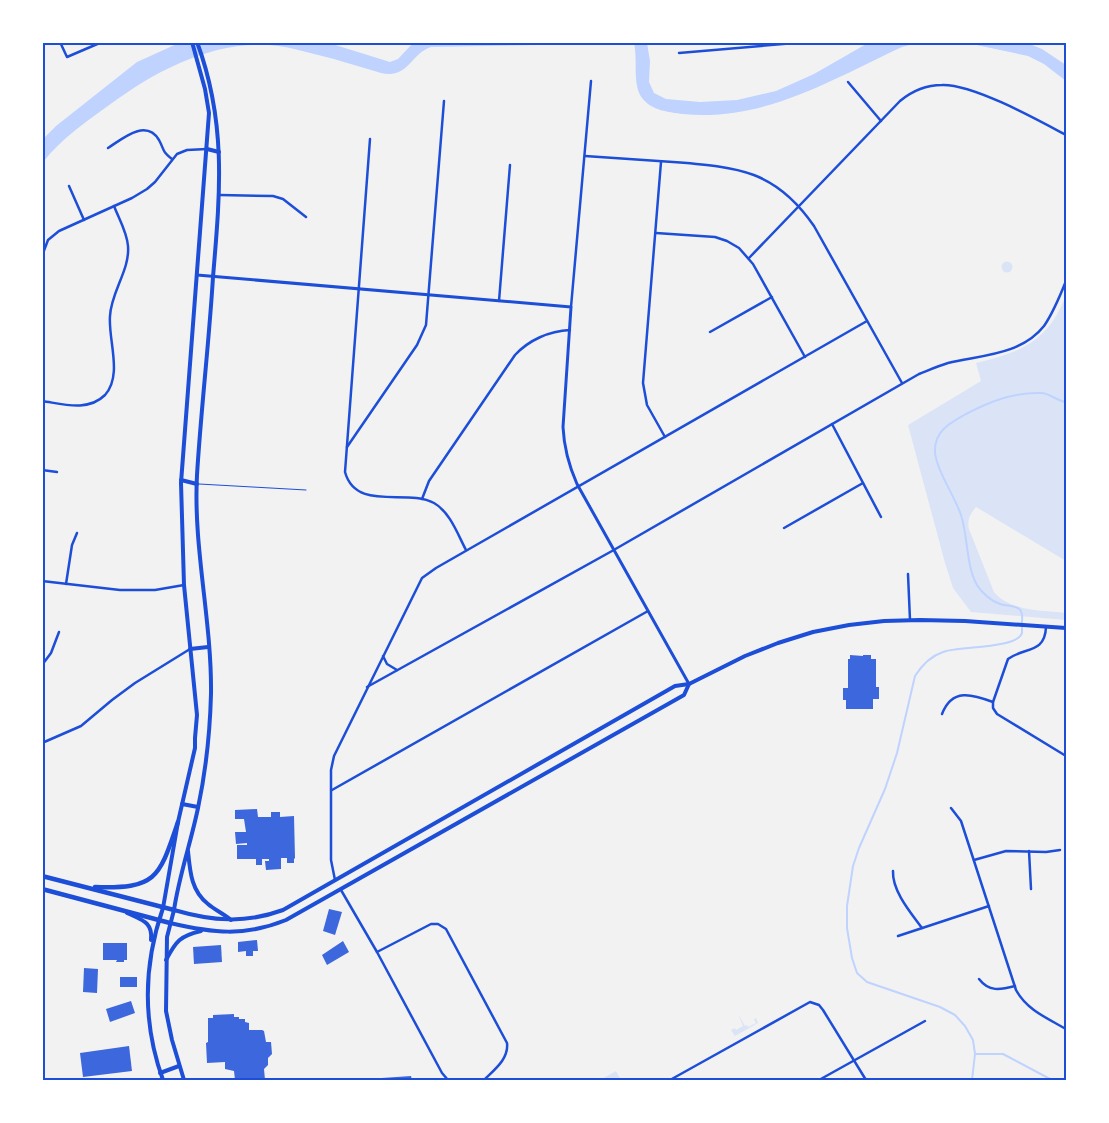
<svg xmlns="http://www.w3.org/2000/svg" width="1109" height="1123" viewBox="0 0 1109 1123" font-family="'Golos Text',sans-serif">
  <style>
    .green { fill: #dbe4f7 }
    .water { fill: #bfd3fe }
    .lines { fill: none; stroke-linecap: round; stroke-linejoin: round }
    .stream { stroke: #bfd3fe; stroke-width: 2 }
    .building { fill: #3d67dc }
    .service { stroke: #1d4ed8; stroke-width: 1 }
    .minor { stroke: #1d4ed8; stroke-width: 2.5 }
    .tertiary { stroke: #1d4ed8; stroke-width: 3 }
    .secondary { stroke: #1d4ed8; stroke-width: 4 }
    .primary { stroke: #1d4ed8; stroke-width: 4 }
    .trunk { stroke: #1d4ed8; stroke-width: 4.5 }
    .neatline { fill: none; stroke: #1d4ed8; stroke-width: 2 }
  </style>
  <rect width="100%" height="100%" fill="#f2f2f2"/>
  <g class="green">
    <circle cx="1007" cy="267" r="5.5"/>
    <path d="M1066 295V561L976 507C970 514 967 520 969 529L994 592C1011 612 1042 610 1066 613V620L971 612 953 588 945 563 908 425 981 381 976 363C1021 352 1048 342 1066 295Z"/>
    <polygon points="738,1014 745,1026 747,1025 748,1027 756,1023 754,1019 756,1018 758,1023 735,1036 731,1030 735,1028 736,1030 743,1026"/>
    <polygon points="616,1071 621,1080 600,1080"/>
  </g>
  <g class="water">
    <path d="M179 43H329L390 62 398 59 413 43H552L540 45 431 47C410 54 409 79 381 73 366 68 349 64 334 59 313 54 292 47 270 45 213 41 157 70 112 103 87 121 62 138 43 162V139L56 126 137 62Z"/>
    <path d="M634 43H647L650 61 649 82 654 93 666 99 700 102 737 100 776 91 814 74 868 43H916L902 47C831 80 764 122 683 114 669 112 652 111 642 98 632 84 638 60 634 43Z"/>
    <polygon points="1027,43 1042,49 1066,65 1066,81 1044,64 1028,56 967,43"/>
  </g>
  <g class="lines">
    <g class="stream">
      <polyline points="972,1080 975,1054"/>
      <path d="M1052 1080 1003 1054H975L973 1040 965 1026 955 1015 940 1007 867 982 857 973 852 958 847 928V906L853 866 859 848 885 789 897 753 915 676C922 665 931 656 943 652 958 646 1017 649 1022 633 1022 630 1022 625 1022 622 1024 603 1013 608 1000 604 991 601 982 593 977 585 966 566 968 536 961 515 955 497 936 469 935 452 934 431 950 423 966 414 991 401 1014 392 1042 393 1051 394 1057 401 1066 402"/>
    </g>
  </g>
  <g class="building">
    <polygon points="850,655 863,656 863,655 871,655 871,659 876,659 876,687 879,687 879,699 873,699 873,709 846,709 846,700 843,700 843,688 848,688 848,659 850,659"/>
    <polygon points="257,809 258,817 271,817 271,812 280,812 280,817 294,816 295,858 294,859 294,863 287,863 287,858 281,858 281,869 266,870 265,861 269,861 269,859 262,859 262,865 256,865 256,859 237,859 237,845 247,845 247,843 236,844 235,832 246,832 244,819 235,819 235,810"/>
    <polygon points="329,909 342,912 335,935 323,931"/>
    <polygon points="257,940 258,951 253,951 253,956 246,956 246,951 238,952 238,942"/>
    <polygon points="343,941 349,952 327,965 322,955"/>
    <polygon points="103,943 127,943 127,960 124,960 124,962 116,962 117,960 103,960"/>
    <polygon points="221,945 222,962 194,964 193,947"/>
    <polygon points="84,968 98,969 97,993 83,992"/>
    <rect x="120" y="977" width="17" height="10"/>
    <polygon points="131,1001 135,1013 110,1022 106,1009"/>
    <polygon points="234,1014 234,1017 239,1017 239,1019 245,1019 245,1022 249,1023 249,1030 262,1030 264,1031 266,1042 271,1042 272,1054 268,1058 268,1065 264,1069 265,1080 235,1080 234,1071 225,1069 225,1062 207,1063 206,1043 208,1042 208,1018 213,1018 213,1015"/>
    <polygon points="129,1046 132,1071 83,1077 80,1053"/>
    <polygon points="411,1076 412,1080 367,1080 367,1079"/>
  </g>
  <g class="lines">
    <polyline class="service" points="199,484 306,490"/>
    <g class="minor">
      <polyline points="60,42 67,57 102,42"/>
      <polyline points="679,53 807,42"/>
      <polyline points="848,82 881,121"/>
      <path d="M370 139 345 472C356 512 407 488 434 503 450 512 458 535 466 550"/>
      <path d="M108 148C122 139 146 118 159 140 165 151 161 150 172 159"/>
      <path d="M585 156C614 158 644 160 673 162 736 167 775 169 814 226L902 383"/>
      <polyline points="661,162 643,383 647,405 665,437"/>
      <polyline points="69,186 84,220"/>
      <polyline points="220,195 273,196 283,199 306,217"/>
      <polyline points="656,233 715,237 727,241 739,248 753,264 805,357"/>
      <polyline points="42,256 48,240 59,231 132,198 147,189 155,182 177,154 187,150 207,149"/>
      <path d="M749 258 900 101C912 91 926 85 942 85 973 84 1038 120 1066 135"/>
      <polyline points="499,301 510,165"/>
      <polyline points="571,307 591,81"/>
      <polyline points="710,332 772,297"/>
      <path d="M42 401C63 404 88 412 105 395 123 375 108 340 110 316 111 292 130 270 128 246 127 232 119 219 114 206"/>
      <polyline points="832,424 881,517"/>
      <polyline points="347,447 417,345 426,325 444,101"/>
      <polyline points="42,470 57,472"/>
      <path d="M422 499 429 481 515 355C529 340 549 331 570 330"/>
      <polyline points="784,528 863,483"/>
      <polyline points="908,574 910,620"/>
      <polyline points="42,581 120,590 155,590 184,585"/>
      <polyline points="66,584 72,545 77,533"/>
      <path d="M1046 627C1045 654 1024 647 1008 659L993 702V708L997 714 1066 756"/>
      <polyline points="383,656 387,664 397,670"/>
      <polyline points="42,665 51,653 59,632"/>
      <path d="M367 687 612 551 919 374C929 370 938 366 948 363 982 355 1021 355 1044 326 1053 313 1060 296 1066 281"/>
      <path d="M942 714C952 688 972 694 993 702"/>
      <polyline points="42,743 81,726 112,700 135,683 190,649"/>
      <polyline points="332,790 648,611"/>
      <path d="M951 808 961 821 1016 990C1027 1010 1047 1018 1066 1029"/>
      <polyline points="1029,851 1031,889"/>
      <polyline points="974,860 1006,851 1046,852 1060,850"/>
      <path d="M893 871C892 891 911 913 922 928"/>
      <polyline points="335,880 331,860 331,770 334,756 422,578 436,568 867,321"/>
      <polyline points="341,890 377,952 442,1073 448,1080"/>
      <polyline points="898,936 989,906"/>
      <path d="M377 952 431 924H438L446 929 507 1043C509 1059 494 1070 484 1080"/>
      <path d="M979 979C989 992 1000 990 1015 986"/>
      <polyline points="670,1080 810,1002 819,1005 823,1010 866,1080"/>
      <polyline points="819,1080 925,1021"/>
    </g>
    <path class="tertiary" d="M197 275 571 307 563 427C564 448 569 466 577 484L689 684"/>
    <g class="secondary">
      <polyline points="207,149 219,152"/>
      <polyline points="181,480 197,484"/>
      <polyline points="190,649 208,647"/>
      <polyline points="182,804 198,807"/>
      <polyline points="163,908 178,822 195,748 195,738 197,715 184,585 181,483 209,113 205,89 192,42"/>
      <path d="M174 910C179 876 191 842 198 808 206 770 210 732 211 694 212 621 193 548 197 475 201 409 209 343 213 277 220 194 227 123 197 42"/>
    </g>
    <g class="primary">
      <path d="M188 851C190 871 191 891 208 904 215 910 224 914 231 920"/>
      <path d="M163 908C143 966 142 1022 163 1080"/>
      <path d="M127 913C142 920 153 922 151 940"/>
      <path d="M170 923C213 933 244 937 286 920L684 695 689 684"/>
      <path d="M166 960C176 941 180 936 201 931"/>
      <polyline points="160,1073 179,1066"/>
      <path d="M184 1080 172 1040 166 1011 167 937 174 910C212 921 245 924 283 910L675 686 689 684 745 656 778 643 813 632 849 625 884 621 920 620 965 621 1066 628"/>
    </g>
    <g class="trunk">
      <polyline points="42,876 174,910"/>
      <path d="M95 887C157 889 159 878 178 822"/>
      <polyline points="42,889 170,923"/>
    </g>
  </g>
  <rect width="1109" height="1123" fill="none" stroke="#ffffff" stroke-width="88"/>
  <rect x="44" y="44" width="1021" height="1035" class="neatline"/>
</svg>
